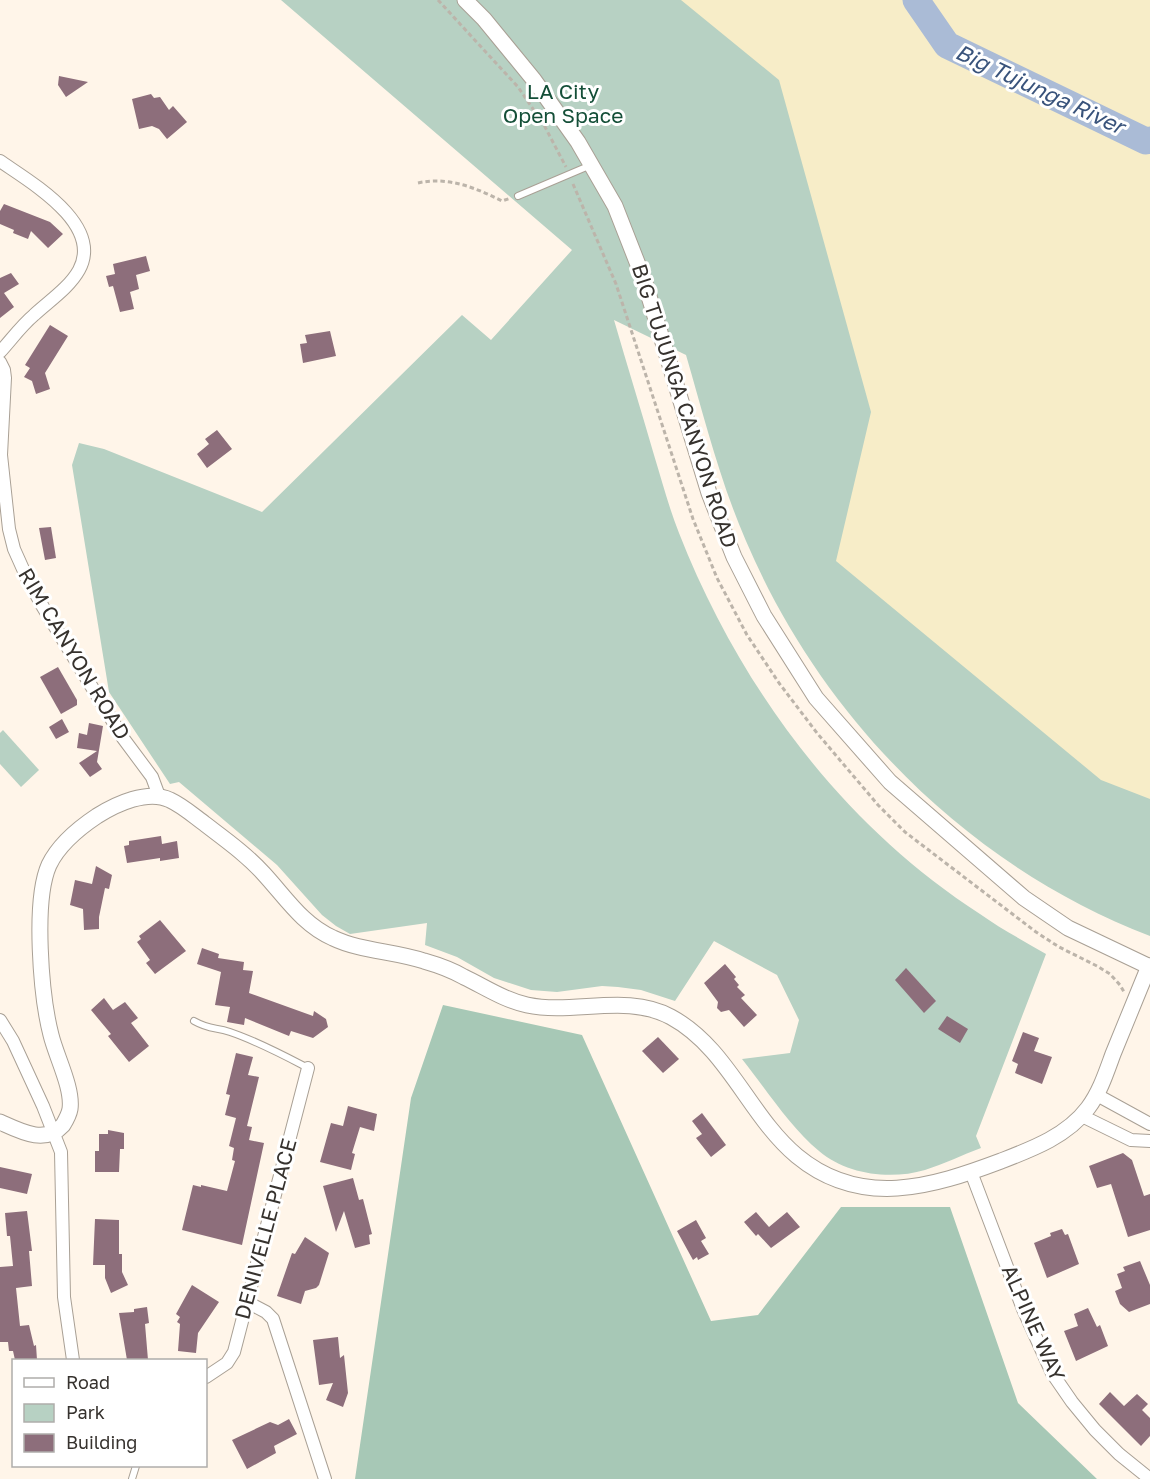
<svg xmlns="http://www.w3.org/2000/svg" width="1150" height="1479" viewBox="0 0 1150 1479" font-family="'Golos Text',sans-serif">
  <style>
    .green { fill: #b7d1c3 }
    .forest { fill: #a7c8b6 }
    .sand { fill: #f7edc8 }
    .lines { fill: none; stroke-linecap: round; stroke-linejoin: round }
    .river { stroke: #aabbd6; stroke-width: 27 }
    .building { fill: #8d6e7b }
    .service-casing { stroke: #a9a095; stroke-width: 8 }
    .minor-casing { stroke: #a9a095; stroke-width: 14 }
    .tertiary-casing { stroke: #a9a095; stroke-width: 17 }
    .path { stroke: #bcb4aa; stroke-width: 3; stroke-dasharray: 4.5 3; stroke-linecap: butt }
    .service { stroke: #fff; stroke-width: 6 }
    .minor { stroke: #fff; stroke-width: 12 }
    .tertiary { stroke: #fff; stroke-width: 15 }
    .labels { text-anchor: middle; stroke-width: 6; stroke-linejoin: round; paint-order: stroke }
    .park-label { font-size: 21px; fill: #144f38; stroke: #fff }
    .street-label { font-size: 21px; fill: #36322e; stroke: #fff }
    .water-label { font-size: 22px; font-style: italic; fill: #39537b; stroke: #fff }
  </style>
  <rect width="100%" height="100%" fill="#fff5e9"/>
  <g class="green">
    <path d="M281 0H1150V936C968 866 822 719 746 541 720 481 704 417 686 355L614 320C627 365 641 410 654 455 662 481 669 508 679 533 739 686 841 824 980 914 1001 929 1024 941 1046 954L976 1136 981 1148C962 1155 944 1164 925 1170 891 1180 847 1175 819 1151 790 1127 766 1089 742 1059L790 1053 799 1020 777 975 714 941 675 1001 641 990 618 987 602 986 557 992 531 990 494 978 457 957 425 945 427 923 350 934 336 926 322 915 277 865 179 782 170 784 109 692 72 465 79 443 104 449 262 512 462 315 491 340 572 250Z"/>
    <polygon points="3,730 39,770 21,787 0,764 0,733"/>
  </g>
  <polygon class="forest" points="443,1005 582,1035 711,1321 758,1315 841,1207 950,1207 1018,1403 1097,1479 355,1479 411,1098"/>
  <polygon class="sand" points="681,0 1150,0 1150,799 1101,780 836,561 871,412 779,80"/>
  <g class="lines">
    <polyline class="river" points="916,0 947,45 1146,141 1150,140"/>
  </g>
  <g class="building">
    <polygon points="59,76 88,82 66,97 58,85"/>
    <polygon points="151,94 154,98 160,97 169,110 173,106 187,122 167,139 159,129 152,126 139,129 132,99"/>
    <polygon points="4,204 50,222 63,234 48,248 31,231 28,239 13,233 14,230 0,224 0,211"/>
    <polygon points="146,256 150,271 136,275 139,289 130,292 134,309 120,312 113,286 109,287 106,276 115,274 113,264"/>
    <polygon points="11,273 19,284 4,293 14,307 0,318 0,278"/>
    <polygon points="50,325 68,336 45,373 50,389 36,394 32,381 24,377 30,368 25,365"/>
    <polygon points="330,331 336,356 303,363 300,344 307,343 305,335"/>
    <polygon points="217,430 232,449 207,468 197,454 209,444 205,439"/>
    <polygon points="51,527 56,558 45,560 39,528"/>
    <polygon points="58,667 77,700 77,705 61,714 40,677"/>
    <polygon points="62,719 69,732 56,739 49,727"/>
    <polygon points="89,723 103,726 97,762 102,769 90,777 79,763 97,751 77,748 79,733 87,735"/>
    <polygon points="161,836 162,844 177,841 179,858 160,861 160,858 127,863 124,846 129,845 129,841"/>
    <polygon points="96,866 112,875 109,889 105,888 99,917 99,929 84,930 83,909 70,905 75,880 92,884"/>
    <polygon points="160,920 186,951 155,974 146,963 150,960 137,942 141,939 139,936"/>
    <polygon points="202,948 219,954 218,958 244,962 243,970 253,971 249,993 313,1016 314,1011 326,1019 328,1027 313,1038 291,1031 289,1036 245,1018 244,1025 227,1022 230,1007 215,1005 221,972 197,964"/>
    <polygon points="725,964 736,977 734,979 739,985 737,987 745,995 741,998 757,1015 744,1027 729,1010 721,1012 717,1008 718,1002 704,983"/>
    <polygon points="906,968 936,1001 924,1013 895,980"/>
    <polygon points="104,998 113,1010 125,1002 138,1018 131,1023 149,1046 129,1062 108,1036 111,1034 91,1010"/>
    <polygon points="947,1016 968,1029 960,1043 938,1029"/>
    <polygon points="1023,1032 1039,1038 1034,1051 1052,1057 1042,1084 1015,1073 1018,1064 1012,1061"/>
    <polygon points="658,1037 679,1059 663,1073 642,1051"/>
    <polygon points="236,1053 253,1057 248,1075 259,1077 247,1126 252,1127 249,1140 264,1143 242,1245 182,1230 193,1185 201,1187 201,1185 227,1191 235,1161 232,1160 234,1148 229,1146 236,1118 225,1115 230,1095 226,1094"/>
    <polygon points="348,1106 377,1114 374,1131 360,1127 352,1153 355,1154 351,1170 320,1162 331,1123 343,1126"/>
    <polygon points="702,1113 726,1145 711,1157 696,1138 702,1134 692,1121"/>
    <polygon points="108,1130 124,1133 124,1149 120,1149 119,1172 95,1172 95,1151 99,1151 99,1134 108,1134"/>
    <polygon points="1123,1153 1132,1160 1144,1196 1150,1194 1150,1230 1128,1237 1111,1184 1097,1188 1089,1166"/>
    <polygon points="0,1167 32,1174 27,1194 0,1188"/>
    <polygon points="353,1178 359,1200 363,1199 372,1234 369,1235 370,1244 355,1248 344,1211 336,1232 323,1186"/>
    <polygon points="27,1211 32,1251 29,1251 32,1286 16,1288 20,1326 29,1325 34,1346 36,1345 37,1360 15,1360 13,1351 9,1351 8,1342 0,1342 0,1267 13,1266 10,1236 7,1236 5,1213"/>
    <polygon points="756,1212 769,1227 787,1212 800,1227 771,1248 758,1234 756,1236 744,1222"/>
    <polygon points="95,1219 119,1220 119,1254 122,1254 122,1272 128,1285 111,1293 105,1278 105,1265 93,1265"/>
    <polygon points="696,1220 706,1238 701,1241 709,1254 698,1260 697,1257 693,1260 677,1231"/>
    <polygon points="1062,1229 1065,1235 1068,1234 1079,1264 1047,1278 1034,1243 1051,1236 1050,1233"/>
    <polygon points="305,1237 329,1253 319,1285 316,1288 305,1291 301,1304 277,1296 292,1253 295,1254"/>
    <polygon points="1140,1261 1150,1285 1150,1304 1129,1312 1120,1304 1115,1291 1122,1288 1117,1274 1125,1271 1123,1267"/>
    <polygon points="192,1285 219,1302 198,1333 196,1353 178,1351 180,1324 177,1322 180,1317 176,1314"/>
    <polygon points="147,1307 149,1323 145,1324 148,1360 127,1360 119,1313 134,1312 134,1309"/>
    <polygon points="1088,1308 1097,1327 1100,1325 1108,1346 1076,1361 1064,1331 1078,1326 1074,1314"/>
    <polygon points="338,1337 340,1358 344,1355 348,1393 343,1407 326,1400 333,1383 319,1385 313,1340"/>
    <polygon points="1110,1392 1124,1406 1137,1394 1148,1404 1142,1410 1150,1418 1150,1436 1141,1446 1099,1404"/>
    <polygon points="289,1419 297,1434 274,1446 276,1453 247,1469 232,1440 270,1422 278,1425"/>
  </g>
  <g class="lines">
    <defs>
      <g id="service">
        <polyline points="518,196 591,165"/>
        <path d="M194 1021C210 1030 215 1027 230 1032 257 1041 283 1055 308 1068"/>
        <polyline points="132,1479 136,1466"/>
      </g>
      <g id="minor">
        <path d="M0 161C30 182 104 224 79 270 69 288 49 301 34 315 21 326 11 340 0 352"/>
        <polyline points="0,362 4,370 5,378 1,455 9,529 14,549 27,578 43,607 123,738 152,777 159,796"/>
        <polyline points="0,1020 13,1041 43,1106 61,1152 64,1297 73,1360"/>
        <polyline points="1097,1095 1150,1124"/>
        <polyline points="1082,1116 1131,1140 1150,1141"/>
        <polyline points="971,1172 1023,1309 1052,1373 1072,1402 1095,1430 1119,1454 1150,1479"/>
        <polyline points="247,1302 266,1312 273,1319 325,1479"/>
        <polyline points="206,1377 227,1363 234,1352 308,1068"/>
      </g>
      <g id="tertiary">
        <polyline points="465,0 484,19 534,80 578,142 615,206 644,280 709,493 734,557 764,616 816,698 890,782 1024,898 1068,928 1150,967"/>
        <path d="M0 1122C20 1131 45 1145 63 1125 66 1120 69 1115 70 1109 73 1088 56 1056 51 1035 41 996 33 901 49 865 59 844 79 828 97 816 116 804 148 789 170 800 183 806 194 816 205 824 226 840 247 855 264 874 286 898 303 925 333 938 360 951 394 951 424 961 438 965 452 970 464 977 485 987 504 1000 527 1005 574 1015 627 993 671 1017 728 1048 749 1116 797 1156 861 1209 932 1187 1001 1161 1032 1149 1067 1136 1088 1108 1100 1092 1106 1073 1113 1054 1125 1025 1137 995 1149 966"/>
      </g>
    </defs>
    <use href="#service" class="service-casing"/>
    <use href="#minor" class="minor-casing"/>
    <use href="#tertiary" class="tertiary-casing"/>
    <g class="path">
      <polyline points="438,0 518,87 544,125 566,167"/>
      <path d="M418 183C448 176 476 188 502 201L511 198"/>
      <polyline points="573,184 616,284 693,519 717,578 747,635 779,683 817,733 878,805 905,832 1036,932 1059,947 1097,966 1110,974 1120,985 1124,992"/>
    </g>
    <use href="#service" class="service"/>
    <use href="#minor" class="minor"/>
    <use href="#tertiary" class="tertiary"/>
  </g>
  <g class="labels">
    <g class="park-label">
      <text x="563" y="99">LA City<tspan x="563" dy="24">Open Space</tspan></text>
    </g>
    <g class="street-label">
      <text transform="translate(684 406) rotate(72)" y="7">BIG TUJUNGA CANYON ROAD</text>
      <text transform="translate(74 654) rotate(59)" y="7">RIM CANYON ROAD</text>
      <text transform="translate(266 1229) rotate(-75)" y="7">DENIVELLE PLACE</text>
      <text transform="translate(1033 1323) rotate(66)" y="7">ALPINE WAY</text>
    </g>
    <g class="water-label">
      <text transform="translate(1040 89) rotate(25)" y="8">Big Tujunga River</text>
    </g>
  </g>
  <rect x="12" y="1359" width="195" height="108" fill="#ffffff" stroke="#afadab" stroke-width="1.5"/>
  <rect x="24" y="1378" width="30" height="9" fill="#ffffff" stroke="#afadab" stroke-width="1.5"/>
  <text x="66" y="1389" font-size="18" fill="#36322e">Road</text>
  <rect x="24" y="1404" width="30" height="18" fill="#b7d1c3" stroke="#afadab" stroke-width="1.5"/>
  <text x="66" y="1419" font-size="18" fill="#36322e">Park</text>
  <rect x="24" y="1434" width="30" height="18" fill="#8d6e7b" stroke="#afadab" stroke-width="1.5"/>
  <text x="66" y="1449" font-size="18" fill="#36322e">Building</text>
</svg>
